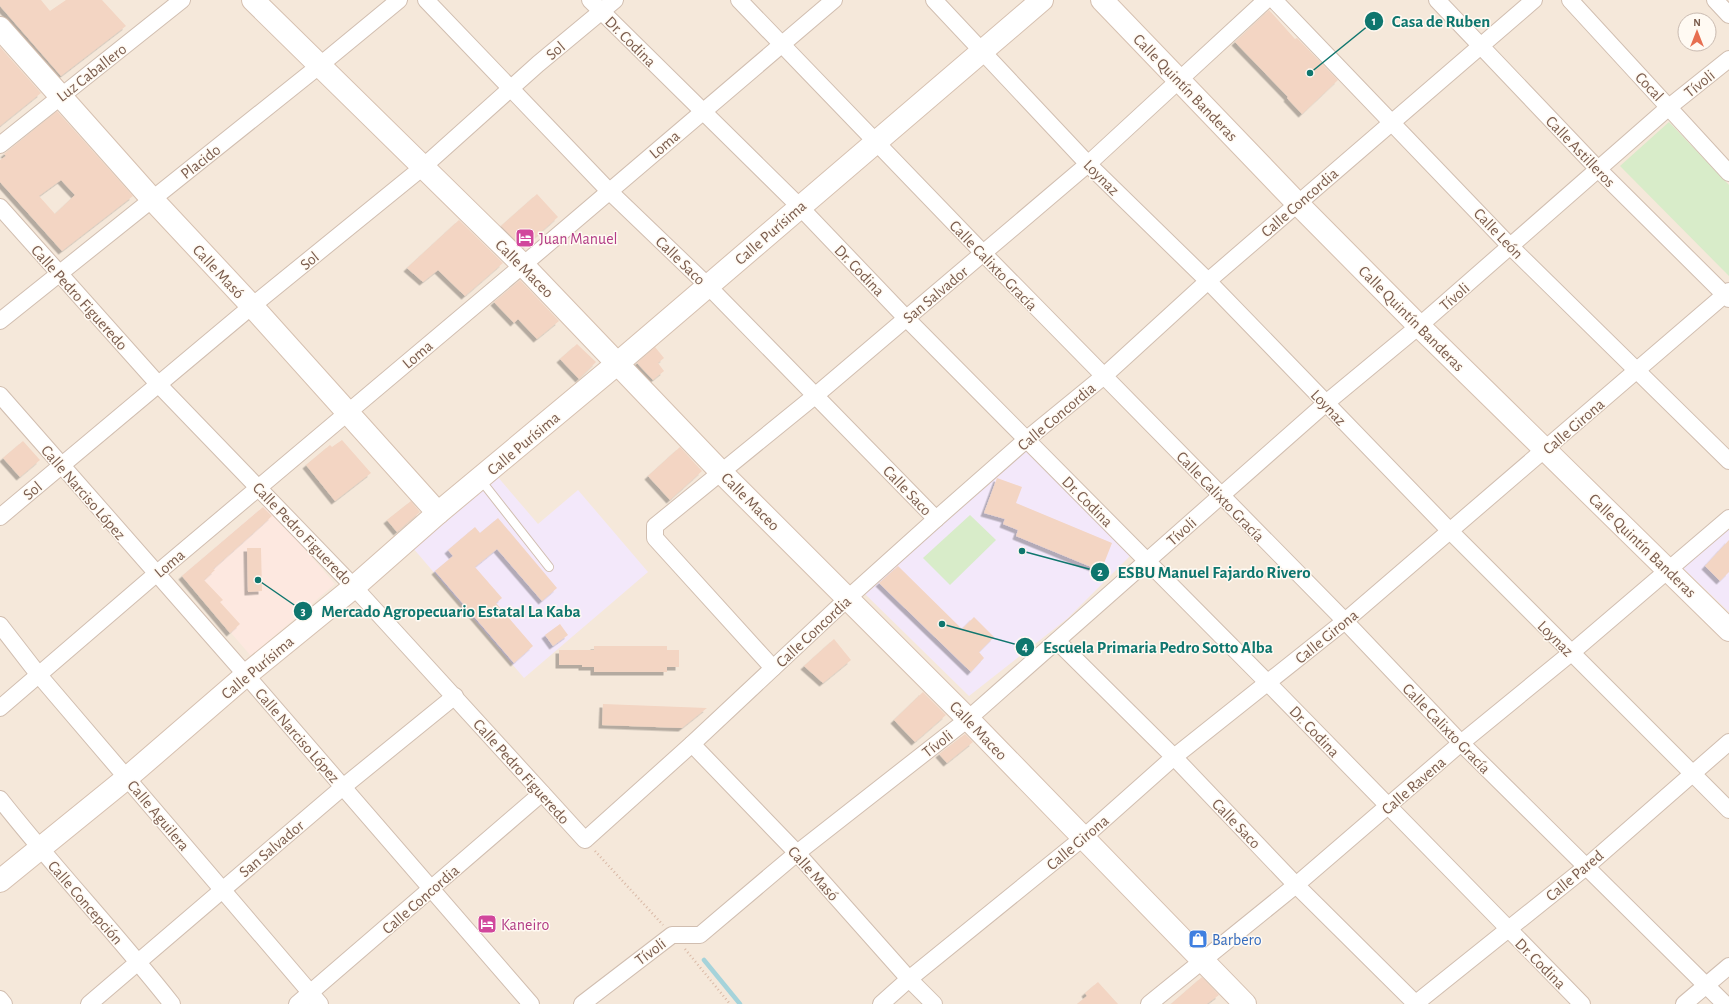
<svg xmlns="http://www.w3.org/2000/svg" width="1729" height="1004" viewBox="0 0 1729 1004" font-family="'Alegreya Sans',sans-serif">
  <style>
    .residential { fill: #f5e8da; fill-rule: evenodd }
    .commercial { fill: #fde8e0 }
    .education { fill: #f3e8fa }
    .green { fill: #d8ecc9 }
    .lines { fill: none; stroke-linecap: round; stroke-linejoin: round }
    .stream { stroke: #a5d3da; stroke-width: 4.5 }
    .building { fill: #f3d5c3; fill-rule: evenodd; filter: url(#shadow) }
    .lane-casing { stroke: #d1beb0; stroke-width: 10 }
    .street-casing { stroke: #d1beb0; stroke-width: 18 }
    .secondary-casing { stroke: #d6c0b0; stroke-width: 24 }
    .path { stroke: #d9b8a5; stroke-width: 2.5; stroke-dasharray: 1 3; stroke-linecap: butt }
    .lane { stroke: #fff; stroke-width: 8 }
    .street { stroke: #fff; stroke-width: 16 }
    .secondary { stroke: #fff; stroke-width: 22 }
    .labels { text-anchor: middle; stroke-width: 3; stroke-linejoin: round; paint-order: stroke }
    .street-label { font-size: 16px; fill: #7a5c4d; stroke: #fffaf3 }
    .hotel-label { font-size: 16px; fill: #b23c85; stroke: #fffaf3; text-anchor: start }
    .shop-label { font-size: 16px; fill: #366cbe; stroke: #fffaf3; text-anchor: start }
    .leader { fill: none; stroke: #0f766e; stroke-width: 1.5 }
    .callout-dot { fill: #0f766e; stroke: #fffaf3; stroke-width: 1.5 }
    .mark-label { font-size: 12px; text-anchor: middle; font-weight: bold; fill: #fff }
    .callout-label { font-size: 17px; text-anchor: middle; font-weight: bold; fill: #0f766e; stroke: #fffaf3; stroke-width: 3; stroke-linejoin: round; paint-order: stroke }
  </style>
  <defs>
    <filter id="shadow"><feDropShadow dx="-3.5" dy="3.5" stdDeviation="0" flood-color="#0004"/></filter>
  </defs>
  <rect width="100%" height="100%" fill="#fdf6ec"/>
  <path class="residential" d="M0 0H1729V1004H0ZM1685 20H1709V44H1685Z"/>
  <polygon class="commercial" points="266,504 335,584 251,656 182,576"/>
  <g class="education">
    <polygon points="1024,449 1131,555 1068,618 969,696 863,592"/>
    <polygon points="497,476 538,524 578,490 648,572 524,678 413,548"/>
    <polygon points="1729,528 1729,612 1683,568"/>
  </g>
  <g class="green">
    <polygon points="1669,122 1729,185 1729,276 1620,166"/>
    <polygon points="970,515 996,540 950,585 923,558"/>
  </g>
  <g class="lines">
    <polyline class="stream" points="704,960 740,1004"/>
  </g>
  <g class="building">
    <polygon points="0,0 41,0 50,11 66,0 102,0 126,26 61,76 0,6"/>
    <polygon points="1269,10 1295,39 1297,38 1338,80 1302,114 1287,98 1288,97 1235,42"/>
    <polygon points="0,47 41,93 0,126"/>
    <path d="M57 111 133 196 62 251 0 182V160L6 156 4 154ZM61 180 75 195 55 214 39 196Z"/>
    <polygon points="537,194 558,217 523,248 501,226"/>
    <polygon points="459,220 503,263 465,296 438,270 423,282 407,268"/>
    <polygon points="520,280 559,321 537,339 518,319 514,323 494,302"/>
    <polygon points="577,344 596,362 579,379 560,359"/>
    <polygon points="655,347 664,358 658,363 664,371 653,380 637,363"/>
    <polygon points="342,440 371,473 335,501 306,465 330,445 332,447"/>
    <polygon points="23,441 40,460 20,477 3,458"/>
    <polygon points="680,447 702,471 670,500 648,476"/>
    <polygon points="997,478 1022,487 1016,503 1112,543 1101,571 1016,536 1018,530 1003,524 1005,519 984,513"/>
    <polygon points="411,501 420,512 397,532 387,520"/>
    <polygon points="263,507 272,516 213,569 215,570 204,580 223,600 220,602 240,624 230,633 182,576"/>
    <polygon points="498,518 557,588 542,601 497,549 475,567 502,598 496,603 533,646 514,663 435,571 453,556 448,550 475,527 480,533"/>
    <polygon points="1729,540 1729,572 1720,581 1705,566"/>
    <polygon points="247,548 261,548 262,591 248,592"/>
    <polygon points="898,566 962,629 974,617 994,637 979,652 984,658 971,672 879,583"/>
    <polygon points="560,624 568,635 553,646 545,635"/>
    <polygon points="834,639 851,660 823,683 804,666"/>
    <polygon points="594,646 667,646 667,650 679,650 679,667 667,667 667,672 594,672 594,667 582,667 582,665 559,665 559,650 594,650"/>
    <polygon points="923,692 946,715 915,742 894,720"/>
    <polygon points="603,704 707,708 682,728 602,725"/>
    <polygon points="965,734 973,742 947,763 939,754"/>
    <polygon points="1202,977 1219,995 1207,1004 1171,1004"/>
    <polygon points="1098,982 1118,1004 1077,1004 1087,996 1085,993"/>
  </g>
  <g class="lines">
    <defs>
      <polyline id="lane" points="480,479 549,567"/>
      <g id="street">
        <polyline points="426,0 609,191 708,286 936,519"/>
        <polyline points="590,0 799,206 906,318 1268,683 1582,1004"/>
        <polyline points="739,0 984,254 1345,621 1461,743 1725,1004"/>
        <polyline points="934,0 1088,164 1208,281 1450,531 1729,810"/>
        <polyline points="1274,0 1510,246 1729,461"/>
        <polyline points="1437,0 1597,168 1729,299"/>
        <polyline points="1570,0 1729,173"/>
        <polyline points="1715,0 1729,15"/>
        <polyline points="0,145 182,0"/>
        <polyline points="0,207 159,385 354,587 585,840 692,744 848,598 936,519 1027,439 1104,376 1208,281 1534,0"/>
        <polyline points="0,321 319,66 399,0"/>
        <polyline points="0,395 246,675 531,1004"/>
        <polyline points="0,517 252,306 423,167 538,64 615,0"/>
        <polyline points="0,625 38,674 320,1004"/>
        <polyline points="1057,641 1174,757 1296,885 1416,1004"/>
        <polyline points="773,668 655,538 655,526 816,395 1088,164 1266,0"/>
        <polyline points="0,708 156,574 523,265 834,0"/>
        <polyline points="692,744 797,853 909,979 934,1004"/>
        <path d="M0 799C55 869 117 934 172 1004"/>
        <polyline points="0,999 4,1004"/>
        <polyline points="89,1004 343,787 455,696"/>
        <polyline points="297,1004 542,793"/>
        <polyline points="582,1004 672,935 700,935 797,853 968,719 1326,403 1419,326 1669,107 1729,59"/>
        <polyline points="881,1004 909,979 1084,837 1174,757 1345,621 1729,291"/>
        <polyline points="1149,1004 1296,885 1461,743 1571,653 1729,518"/>
        <polyline points="1415,1004 1586,867 1729,742"/>
        <polyline points="1684,1004 1729,966"/>
      </g>
      <g id="secondary">
        <polyline points="253,0 523,265 721,472 968,719 1245,1004"/>
        <polyline points="1102,0 1298,204 1419,326 1729,630"/>
        <polyline points="0,28 152,199 252,306 438,513"/>
        <polyline points="0,881 128,777 246,675 354,587 438,513 618,363 1042,0"/>
      </g>
    </defs>
    <use href="#lane" class="lane-casing"/>
    <use href="#street" class="street-casing"/>
    <use href="#secondary" class="secondary-casing"/>
    <g class="path">
      <polyline points="595,851 663,925"/>
      <polyline points="685,949 730,1004"/>
    </g>
    <use href="#lane" class="lane"/>
    <use href="#street" class="street"/>
    <use href="#secondary" class="secondary"/>
  </g>
  <defs>
    <symbol id="hotel-square" viewBox="-11 -11 22 22"><rect x="-9" y="-9" width="18" height="18" rx="4" fill="#d1479c" stroke="#fffaf3"/><path d="M-6-4.5h1.5V1H6V5H4.5V3h-9V5H-6ZM-4 0a1.8 1.8 0 1 1 3.6 0ZM.5 0V-2.5h3Q6-2.5 6 0Z" fill="#fff"/></symbol>
    <symbol id="shop-square" viewBox="-11 -11 22 22"><rect x="-9" y="-9" width="18" height="18" rx="4" fill="#3f7fe0" stroke="#fffaf3"/><path d="M-5-2.5h2.3a2.7 3.5 0 0 1 5.4 0H5L5.5 6h-11ZM-1.5-2.5h3a1.5 2.3 0 0 0-3 0Z" fill="#fff"/></symbol>
  </defs>
  <g fill-rule="evenodd">
    <use href="#hotel-square" x="514" y="227" width="22" height="22"/>
    <use href="#hotel-square" x="476" y="913" width="22" height="22"/>
    <use href="#shop-square" x="1187" y="928" width="22" height="22"/>
  </g>
  <g class="labels">
    <g class="street-label">
      <text transform="translate(631 41) rotate(45)" y="6">Dr. Codina</text>
      <text transform="translate(555 50) rotate(-40)" y="6">Sol</text>
      <text transform="translate(91 72) rotate(-38)" y="6">Luz Caballero</text>
      <text transform="translate(1699 83) rotate(-39)" y="6">Tívoli</text>
      <text transform="translate(1650 86) rotate(47)" y="6">Cocal</text>
      <text transform="translate(1186 87) rotate(46)" y="6">Calle Quintín Banderas</text>
      <text transform="translate(664 144) rotate(-40)" y="6">Loma</text>
      <text transform="translate(1581 151) rotate(46)" y="6">Calle Astilleros</text>
      <text transform="translate(200 161) rotate(-38)" y="6">Placido</text>
      <text transform="translate(1102 177) rotate(45)" y="6">Loynaz</text>
      <text transform="translate(1299 202) rotate(-41)" y="6">Calle Concordia</text>
      <text transform="translate(770 232) rotate(-41)" y="6">Calle Purísima</text>
      <text transform="translate(1499 233) rotate(46)" y="6">Calle León</text>
      <text transform="translate(309 260) rotate(-39)" y="6">Sol</text>
      <text transform="translate(681 260) rotate(44)" y="6">Calle Saco</text>
      <text transform="translate(994 265) rotate(46)" y="6">Calle Calixto Gracía</text>
      <text transform="translate(525 268) rotate(45)" y="6">Calle Maceo</text>
      <text transform="translate(860 270) rotate(46)" y="6">Dr. Codina</text>
      <text transform="translate(219 271) rotate(47)" y="6">Calle Masó</text>
      <text transform="translate(935 294) rotate(-40)" y="6">San Salvador</text>
      <text transform="translate(1454 296) rotate(-41)" y="6">Tívoli</text>
      <text transform="translate(80 297) rotate(48)" y="6">Calle Pedro Figueredo</text>
      <text transform="translate(1412 318) rotate(45)" y="6">Calle Quintín Banderas</text>
      <text transform="translate(417 354) rotate(-40)" y="6">Loma</text>
      <text transform="translate(1329 407) rotate(46)" y="6">Loynaz</text>
      <text transform="translate(1056 416) rotate(-40)" y="6">Calle Concordia</text>
      <text transform="translate(1573 426) rotate(-41)" y="6">Calle Girona</text>
      <text transform="translate(523 443) rotate(-40)" y="6">Calle Purísima</text>
      <text transform="translate(32 490) rotate(-40)" y="6">Sol</text>
      <text transform="translate(908 490) rotate(46)" y="6">Calle Saco</text>
      <text transform="translate(84 492) rotate(49)" y="6">Calle Narciso López</text>
      <text transform="translate(1221 496) rotate(46)" y="6">Calle Calixto Gracía</text>
      <text transform="translate(751 501) rotate(45)" y="6">Calle Maceo</text>
      <text transform="translate(1088 501) rotate(45)" y="6">Dr. Codina</text>
      <text transform="translate(1181 531) rotate(-42)" y="6">Tívoli</text>
      <text transform="translate(303 533) rotate(46)" y="6">Calle Pedro Figueredo</text>
      <text transform="translate(1643 545) rotate(44)" y="6">Calle Quintín Banderas</text>
      <text transform="translate(169 563) rotate(-40)" y="6">Loma</text>
      <text transform="translate(813 631) rotate(-43)" y="6">Calle Concordia</text>
      <text transform="translate(1326 636) rotate(-39)" y="6">Calle Girona</text>
      <text transform="translate(1556 638) rotate(45)" y="6">Loynaz</text>
      <text transform="translate(257 667) rotate(-40)" y="6">Calle Purísima</text>
      <text transform="translate(1447 728) rotate(46)" y="6">Calle Calixto Gracía</text>
      <text transform="translate(979 730) rotate(46)" y="6">Calle Maceo</text>
      <text transform="translate(1315 731) rotate(46)" y="6">Dr. Codina</text>
      <text transform="translate(298 735) rotate(49)" y="6">Calle Narciso López</text>
      <text transform="translate(937 743) rotate(-38)" y="6">Tívoli</text>
      <text transform="translate(522 771) rotate(48)" y="6">Calle Pedro Figueredo</text>
      <text transform="translate(1413 785) rotate(-41)" y="6">Calle Ravena</text>
      <text transform="translate(159 815) rotate(50)" y="6">Calle Aguilera</text>
      <text transform="translate(1237 823) rotate(46)" y="6">Calle Saco</text>
      <text transform="translate(1077 842) rotate(-40)" y="6">Calle Girona</text>
      <text transform="translate(271 848) rotate(-40)" y="6">San Salvador</text>
      <text transform="translate(814 873) rotate(48)" y="6">Calle Masó</text>
      <text transform="translate(1574 875) rotate(-40)" y="6">Calle Pared</text>
      <text transform="translate(420 899) rotate(-41)" y="6">Calle Concordia</text>
      <text transform="translate(86 902) rotate(49)" y="6">Calle Concepción</text>
      <text transform="translate(650 951) rotate(-37)" y="6">Tívoli</text>
      <text transform="translate(1541 963) rotate(45)" y="6">Dr. Codina</text>
    </g>
    <g class="hotel-label">
      <text x="539" y="244">Juan Manuel</text>
      <text x="501" y="930">Kaneiro</text>
    </g>
    <g class="shop-label">
      <text x="1212" y="945">Barbero</text>
    </g>
  </g>
  <path class="leader" d="M1310 73L1374 21M1022 551L1100 572M258 580L303 611M942 624L1025 647"/>
  <g class="callout-dot">
    <circle cx="1310" cy="73" r="4"/>
    <circle cx="1022" cy="551" r="4"/>
    <circle cx="258" cy="580" r="4"/>
    <circle cx="942" cy="624" r="4"/>
    <circle cx="1374" cy="21" r="10"/>
    <circle cx="1100" cy="572" r="10"/>
    <circle cx="303" cy="611" r="10"/>
    <circle cx="1025" cy="647" r="10"/>
  </g>
  <g class="mark-label">
    <text x="1374" y="25">1</text>
    <text x="1100" y="576">2</text>
    <text x="303" y="615">3</text>
    <text x="1025" y="651">4</text>
  </g>
  <g class="callout-label">
    <text x="1441" y="27">Casa de Ruben</text>
    <text x="1214" y="578">ESBU Manuel Fajardo Rivero</text>
    <text x="451" y="617">Mercado Agropecuario Estatal La Kaba</text>
    <text x="1158" y="653">Escuela Primaria Pedro Sotto Alba</text>
  </g>
  <g transform="translate(1697 32)"><circle r="19" fill="#fffaf3" stroke="#cabbb1"/>
  <path d="M0-3L7 15L0 10L-7 15Z" fill="#e76f51"/>
  <text y="-6" font-size="11" font-weight="bold" text-anchor="middle" fill="#7a5c4d">N</text>
  </g>
</svg>
